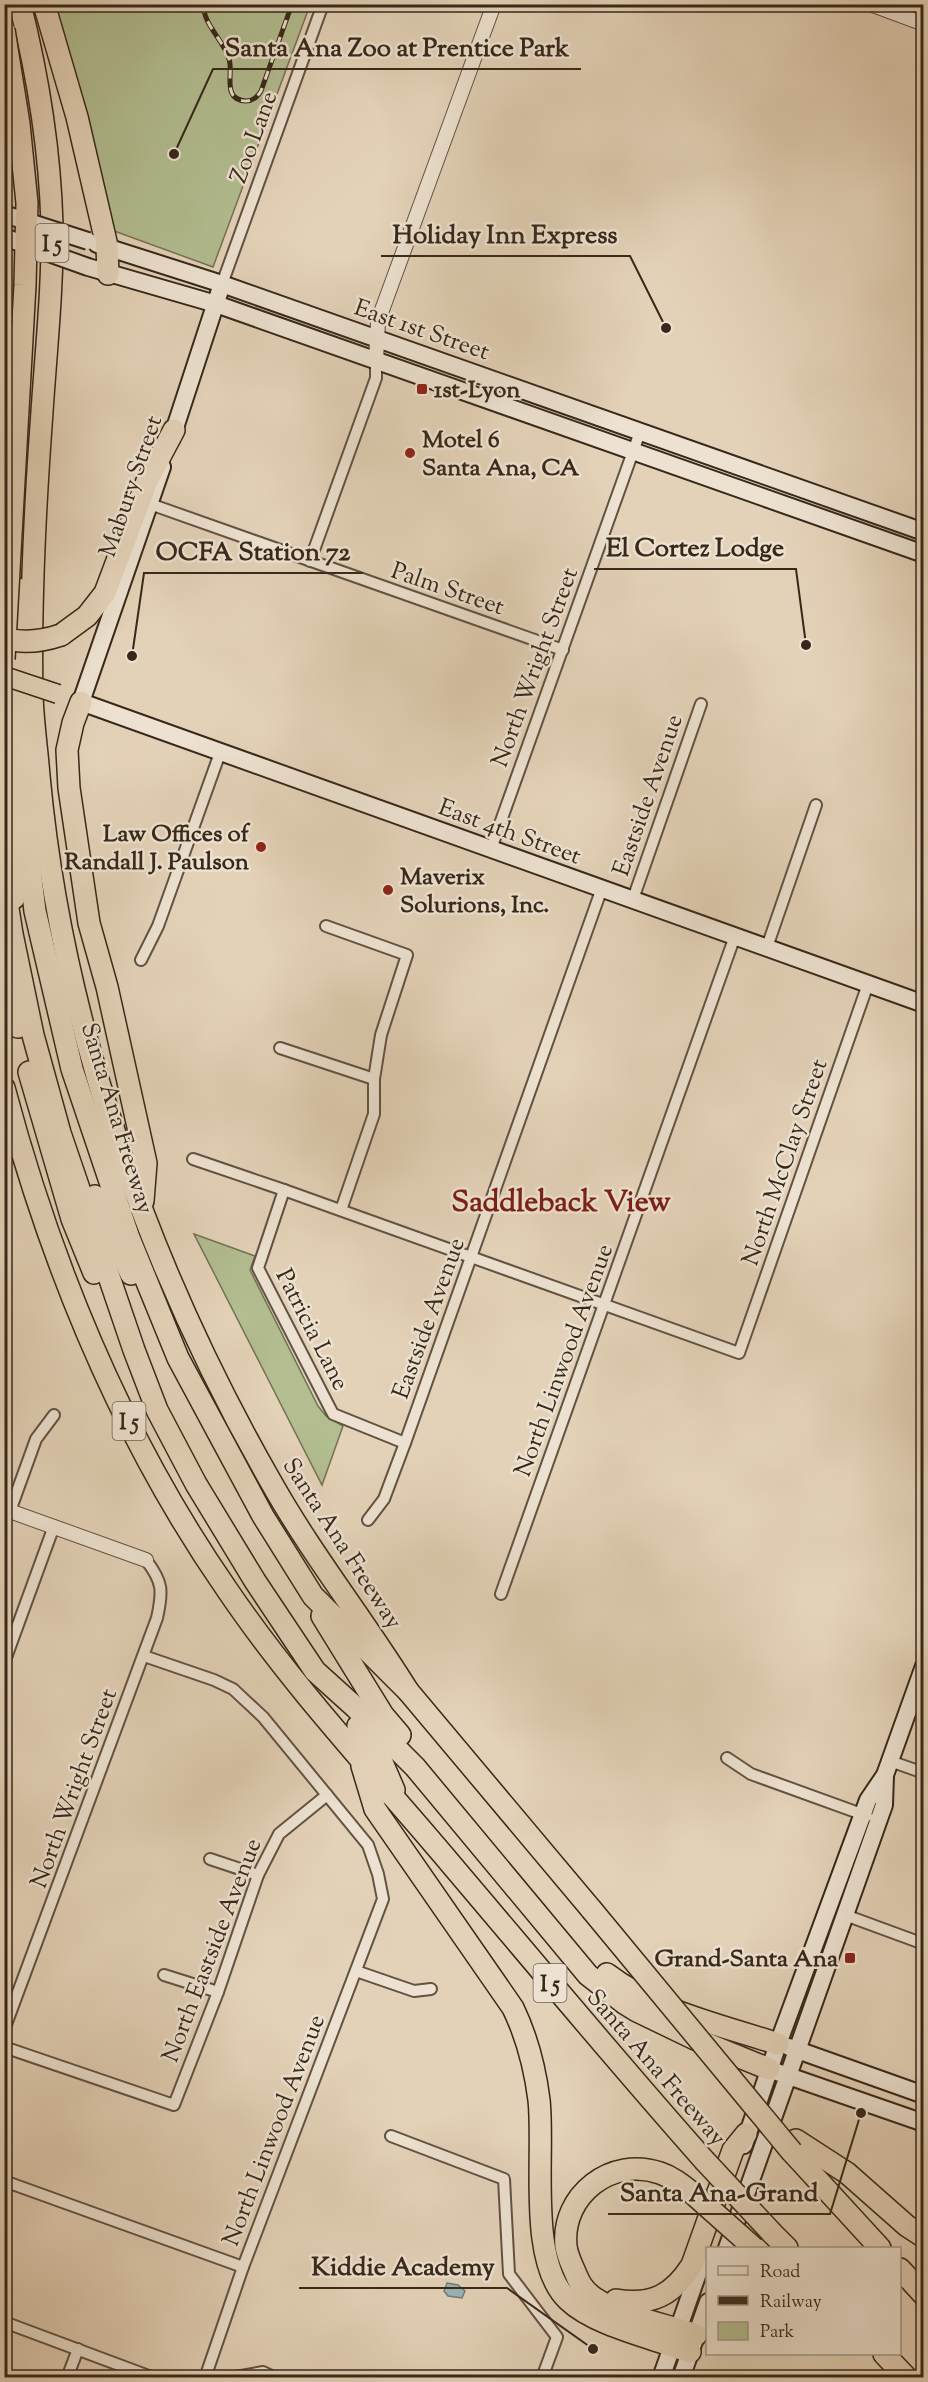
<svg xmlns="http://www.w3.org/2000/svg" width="928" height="2382" viewBox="0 0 928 2382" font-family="'Sorts Mill Goudy',serif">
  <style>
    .green { fill: #b2bd90; stroke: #747255; stroke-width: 1.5 }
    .water { fill: #99b5b9; stroke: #727d79; stroke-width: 1.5 }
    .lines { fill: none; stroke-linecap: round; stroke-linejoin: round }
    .minor-casing { stroke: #625242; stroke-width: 14 }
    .tertiary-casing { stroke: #625242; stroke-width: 16 }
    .secondary-casing { stroke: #37281a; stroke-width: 20 }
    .motorway-casing { stroke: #37281a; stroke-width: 24 }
    .minor { stroke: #ede2d1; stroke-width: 10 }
    .tertiary { stroke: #ede2d1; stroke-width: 14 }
    .secondary { stroke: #ede2d1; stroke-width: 16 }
    .motorway { stroke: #e4d2b8; stroke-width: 21 }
    .rail-casing { stroke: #37281a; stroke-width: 5 }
    .rail { stroke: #ede2d1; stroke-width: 3; stroke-dasharray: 9; stroke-linecap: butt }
    .secondary-bridge-casing { stroke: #37281a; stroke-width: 20; stroke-linecap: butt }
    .primary-bridge-casing { stroke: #37281a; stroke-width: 21; stroke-linecap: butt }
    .motorway-bridge-casing { stroke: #37281a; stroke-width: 24; stroke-linecap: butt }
    .secondary-bridge { stroke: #ede2d1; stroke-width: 16 }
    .primary-bridge { stroke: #e4d2b8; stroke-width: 18 }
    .motorway-bridge { stroke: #e4d2b8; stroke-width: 21 }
    .poi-dot { fill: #8f2418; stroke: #ede2d1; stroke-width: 2 }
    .labels { text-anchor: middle; stroke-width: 5; stroke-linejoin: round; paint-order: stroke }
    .shield { fill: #ede2d1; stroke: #6e6051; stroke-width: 1.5 }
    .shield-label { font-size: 22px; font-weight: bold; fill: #37281a }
    .street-label { font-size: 24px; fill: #37281a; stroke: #ede2d1 }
    .poi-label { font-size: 24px; font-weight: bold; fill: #37281a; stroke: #ede2d1; text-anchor: start }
    .district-label { font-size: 30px; font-weight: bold; fill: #7a1f14; stroke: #ede2d1 }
    .leader { fill: none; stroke: #37281a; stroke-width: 2 }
    .callout-dot { fill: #37281a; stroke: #ede2d1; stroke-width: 2 }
    .callout-label { font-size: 26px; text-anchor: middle; font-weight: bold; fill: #37281a; stroke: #ede2d1; stroke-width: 5; stroke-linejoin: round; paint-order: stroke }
  </style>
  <rect width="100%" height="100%" fill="#e4d2b8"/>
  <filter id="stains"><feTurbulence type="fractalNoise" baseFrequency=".00333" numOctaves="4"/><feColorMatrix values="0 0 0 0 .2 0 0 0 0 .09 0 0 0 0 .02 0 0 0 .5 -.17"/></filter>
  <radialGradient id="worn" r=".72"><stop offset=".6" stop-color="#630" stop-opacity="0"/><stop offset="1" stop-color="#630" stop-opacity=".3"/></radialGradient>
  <g class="green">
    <polygon points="54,5 310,5 213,267 114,231"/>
    <polygon points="194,1234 255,1256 250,1270 318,1406 326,1416 343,1426 322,1485"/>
  </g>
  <polygon class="water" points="447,2283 458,2285 465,2291 462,2298 448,2296 444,2291"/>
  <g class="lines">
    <defs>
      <g id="minor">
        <polyline points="222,284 323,4"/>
        <polyline points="150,504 563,650"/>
        <polyline points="310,561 376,378 376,361"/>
        <polyline points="491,849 640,432"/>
        <polyline points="633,899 701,704"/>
        <polyline points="326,926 407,955 381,1035 374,1079 374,1114 341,1210"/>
        <polyline points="767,947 816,805"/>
        <polyline points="141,960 158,926 220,753"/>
        <polyline points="280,1048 374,1079"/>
        <polyline points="193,1159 284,1190 739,1353 868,984"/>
        <polyline points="284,1190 258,1268 333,1414 405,1443"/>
        <polyline points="10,1511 36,1439 54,1415"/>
        <polyline points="368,1520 384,1499 405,1443 602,888"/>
        <polyline points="501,1594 735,936"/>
        <polyline points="144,1656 214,1680 233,1689 263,1717 368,1845 378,1874 383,1899 243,2267 205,2378"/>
        <polyline points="4,1663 54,1526"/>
        <polyline points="727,1758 751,1774 867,1816"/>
        <polyline points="890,1761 924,1773"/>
        <polyline points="210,1859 258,1875"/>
        <polyline points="845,1915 924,1944"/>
        <polyline points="356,1971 414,1991 431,1989"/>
        <polyline points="164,1975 218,1992"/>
        <path d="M4 2030 157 1618C163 1591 163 1582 146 1560"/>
        <polyline points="4,2047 174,2105 218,1992 258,1875 279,1834 327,1795"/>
        <polyline points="391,2136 504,2179 509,2274 557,2337 542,2378"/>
        <polyline points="4,2181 243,2267"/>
        <polyline points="4,2322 154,2378"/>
        <polyline points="67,2378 78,2349"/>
        <polyline points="230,2378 263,2372 276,2378"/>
      </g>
      <g id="tertiary">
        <polyline points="870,4 924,24"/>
        <polyline points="376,361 378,321 494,4"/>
        <polyline points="4,1509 146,1560"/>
      </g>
      <g id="secondary">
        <polyline points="97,244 222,284 924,532"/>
        <polyline points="88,267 216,304 924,554"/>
        <polyline points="171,440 222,284"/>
        <polyline points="162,467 81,702 924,1004"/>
        <polyline points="789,2047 924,2095"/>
        <polyline points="777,2072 924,2123"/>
        <polyline points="744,2145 778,2044 868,1800 885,1775 924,1666"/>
        <polyline points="727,2248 884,1805 885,1775"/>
        <polyline points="661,2378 704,2256"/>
        <polyline points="681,2378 708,2302"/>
      </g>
      <g id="motorway">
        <path d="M20 4C38 76 50 151 52 225 53 287 46 350 42 412 35 506 30 602 32 696 33 723 37 750 39 776 62 1024 148 1267 271 1482 312 1555 364 1620 408 1691"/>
        <polyline points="44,4 77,117 107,246 108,274"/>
        <polyline points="18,589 17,695 20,786 35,911 72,1069 129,1238 178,1358 263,1516 313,1596 408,1691 591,1909"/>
        <polyline points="61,635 87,616 105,593 147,481 174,430"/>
        <polyline points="81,702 73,723 67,750 69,788 89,923 107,987 146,1163 143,1201"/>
        <polyline points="4,794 14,898"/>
        <polyline points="4,883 12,934 33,1035 60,1133 134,1350 157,1410 196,1484 255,1581 315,1671 356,1708 415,1767 588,1975 624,2003 637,2011 695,2039 769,2069"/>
        <polyline points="4,967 18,1027"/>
        <polyline points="29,1072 72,1219 94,1273"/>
        <path d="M4 1088C51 1265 123 1440 228 1591 294 1688 374 1773 450 1863 534 1962 617 2062 704 2160"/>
        <polyline points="95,1196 131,1274"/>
        <polyline points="322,1616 383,1715 400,1735"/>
        <polyline points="358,1726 378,1753 394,1790"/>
        <path d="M362 1766 375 1809 513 2008C527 2037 535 2068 539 2100 545 2154 527 2261 568 2300 595 2326 654 2338 690 2352"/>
        <path d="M607 1974C655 2011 721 2025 778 2044"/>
        <polyline points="796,2140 847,2173 907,2226 924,2237"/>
        <polyline points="792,2152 880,2248"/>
        <path d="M691 2192C681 2184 672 2177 660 2173 612 2156 561 2195 566 2246 567 2255 571 2263 575 2272 579 2282 583 2290 593 2297 621 2316 664 2324 696 2335"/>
        <polyline points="772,2233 787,2248"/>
        <polyline points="900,2269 924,2295"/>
        <path d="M616 2300C652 2306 673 2295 692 2265L733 2150 746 2134"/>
        <polyline points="884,2354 907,2378"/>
      </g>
    </defs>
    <use href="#minor" class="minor-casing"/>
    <use href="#tertiary" class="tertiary-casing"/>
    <use href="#secondary" class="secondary-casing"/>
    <use href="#motorway" class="motorway-casing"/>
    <use href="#minor" class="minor"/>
    <use href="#tertiary" class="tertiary"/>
    <use href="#secondary" class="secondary"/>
    <use href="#motorway" class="motorway"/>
    <defs>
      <path id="rail" d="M203 4C204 26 223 39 229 59 234 72 221 100 246 101 253 101 258 96 261 91L292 4"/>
    </defs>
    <use href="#rail" class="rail-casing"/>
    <use href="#rail" class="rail"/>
    <defs>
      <g id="secondary-bridge">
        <polyline points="4,214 88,241"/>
        <polyline points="4,237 88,267"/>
      </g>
      <polyline id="primary-bridge" points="4,676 58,694"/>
      <g id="motorway-bridge">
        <polyline points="4,30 19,124 27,203 25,285 4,659"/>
        <path d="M4 638C23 644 43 641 61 635"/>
        <polyline points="591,1909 792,2152"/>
        <polyline points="704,2160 772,2233"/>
        <polyline points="691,2192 754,2248"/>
      </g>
    </defs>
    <use href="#secondary-bridge" class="secondary-bridge-casing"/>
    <use href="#primary-bridge" class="primary-bridge-casing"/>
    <use href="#motorway-bridge" class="motorway-bridge-casing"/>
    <use href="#secondary-bridge" class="secondary-bridge"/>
    <use href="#primary-bridge" class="primary-bridge"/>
    <use href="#motorway-bridge" class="motorway-bridge"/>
  </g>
  <g class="poi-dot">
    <rect x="416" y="383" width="12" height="12" rx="3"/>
    <circle cx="410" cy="453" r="6"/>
    <circle cx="261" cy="847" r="6"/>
    <circle cx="388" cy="890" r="6"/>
    <rect x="844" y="1952" width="12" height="12" rx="3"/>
  </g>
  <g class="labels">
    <g class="shield">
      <rect x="35.5" y="224" width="33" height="38" rx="4.5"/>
      <rect x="112.5" y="1402" width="33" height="38" rx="4.5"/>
      <rect x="533.5" y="1964" width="33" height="38" rx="4.5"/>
    </g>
    <g class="shield-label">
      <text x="52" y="251">I 5</text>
      <text x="129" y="1429">I 5</text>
      <text x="550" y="1991">I 5</text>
    </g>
    <g class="street-label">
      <text transform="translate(253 137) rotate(-70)" y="8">Zoo Lane</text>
      <text transform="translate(422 329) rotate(19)" y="8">East 1st Street</text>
      <text transform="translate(130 486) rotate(-71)" y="8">Mabury Street</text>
      <text transform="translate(448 588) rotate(19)" y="8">Palm Street</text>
      <text transform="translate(534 667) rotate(-70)" y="8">North Wright Street</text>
      <text transform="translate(647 795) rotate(-71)" y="8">Eastside Avenue</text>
      <text transform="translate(510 831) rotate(20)" y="8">East 4th Street</text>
      <text transform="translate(118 1118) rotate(73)" y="8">Santa Ana Freeway</text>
      <text transform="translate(784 1162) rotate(-71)" y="8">North McClay Street</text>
      <text transform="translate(428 1318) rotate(-70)" y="8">Eastside Avenue</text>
      <text transform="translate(313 1329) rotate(63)" y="8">Patricia Lane</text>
      <text transform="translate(563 1360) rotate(-70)" y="8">North Linwood Avenue</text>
      <text transform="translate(343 1543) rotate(57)" y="8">Santa Ana Freeway</text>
      <text transform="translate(73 1788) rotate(-70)" y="8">North Wright Street</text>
      <text transform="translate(211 1950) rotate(-69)" y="8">North Eastside Avenue</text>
      <text transform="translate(657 2067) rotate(49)" y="8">Santa Ana Freeway</text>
      <text transform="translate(273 2130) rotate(-69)" y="8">North Linwood Avenue</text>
    </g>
    <g class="poi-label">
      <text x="434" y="397">1st-Lyon</text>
      <text x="422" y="447">Motel 6<tspan x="422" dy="28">Santa Ana, CA</tspan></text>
      <text x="249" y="841" text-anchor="end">Law Offices of<tspan x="249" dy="28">Randall J. Paulson</tspan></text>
      <text x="400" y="884">Maverix<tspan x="400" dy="28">Solurions, Inc.</tspan></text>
      <text x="838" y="1966" text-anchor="end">Grand-Santa Ana</text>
    </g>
    <g class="district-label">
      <text x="561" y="1211">Saddleback View</text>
    </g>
  </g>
  <path class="leader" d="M174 154L213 69H581M666 328L630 256H381M806 645L796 569H594M132 656L144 573H363M861 2113L830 2214H608M593 2349L507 2288H299"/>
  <g class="callout-dot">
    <circle cx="174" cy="154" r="6"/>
    <circle cx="666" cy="328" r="6"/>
    <circle cx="806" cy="645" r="6"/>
    <circle cx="132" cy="656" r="6"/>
    <circle cx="861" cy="2113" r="6"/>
    <circle cx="593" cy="2349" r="6"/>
  </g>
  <g class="callout-label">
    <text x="397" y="56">Santa Ana Zoo at Prentice Park</text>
    <text x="505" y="243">Holiday Inn Express</text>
    <text x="695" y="556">El Cortez Lodge</text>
    <text x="253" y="560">OCFA Station 72</text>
    <text x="719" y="2201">Santa Ana-Grand</text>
    <text x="403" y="2275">Kiddie Academy</text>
  </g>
  <rect width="928" height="2382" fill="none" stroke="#e4d2b8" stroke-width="24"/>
  <rect x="6" y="6" width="916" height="2370" fill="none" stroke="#37281a" stroke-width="3"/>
  <rect x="12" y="12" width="904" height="2358" fill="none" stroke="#37281a" stroke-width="1.5"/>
  <rect x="706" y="2247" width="195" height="108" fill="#ede2d1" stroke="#a49888" stroke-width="1.5"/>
  <rect x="718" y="2266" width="30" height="9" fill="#ede2d1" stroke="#a49888" stroke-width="1.5"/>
  <text x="760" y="2277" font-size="18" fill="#37281a">Road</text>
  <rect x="718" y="2296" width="30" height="9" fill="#37281a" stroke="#a49888" stroke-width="1.5"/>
  <text x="760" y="2307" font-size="18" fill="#37281a">Railway</text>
  <rect x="718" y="2322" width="30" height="18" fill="#b2bd90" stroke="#a49888" stroke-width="1.5"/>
  <text x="760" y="2337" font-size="18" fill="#37281a">Park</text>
  <rect width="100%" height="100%" filter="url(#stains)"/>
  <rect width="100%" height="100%" fill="url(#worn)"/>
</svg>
